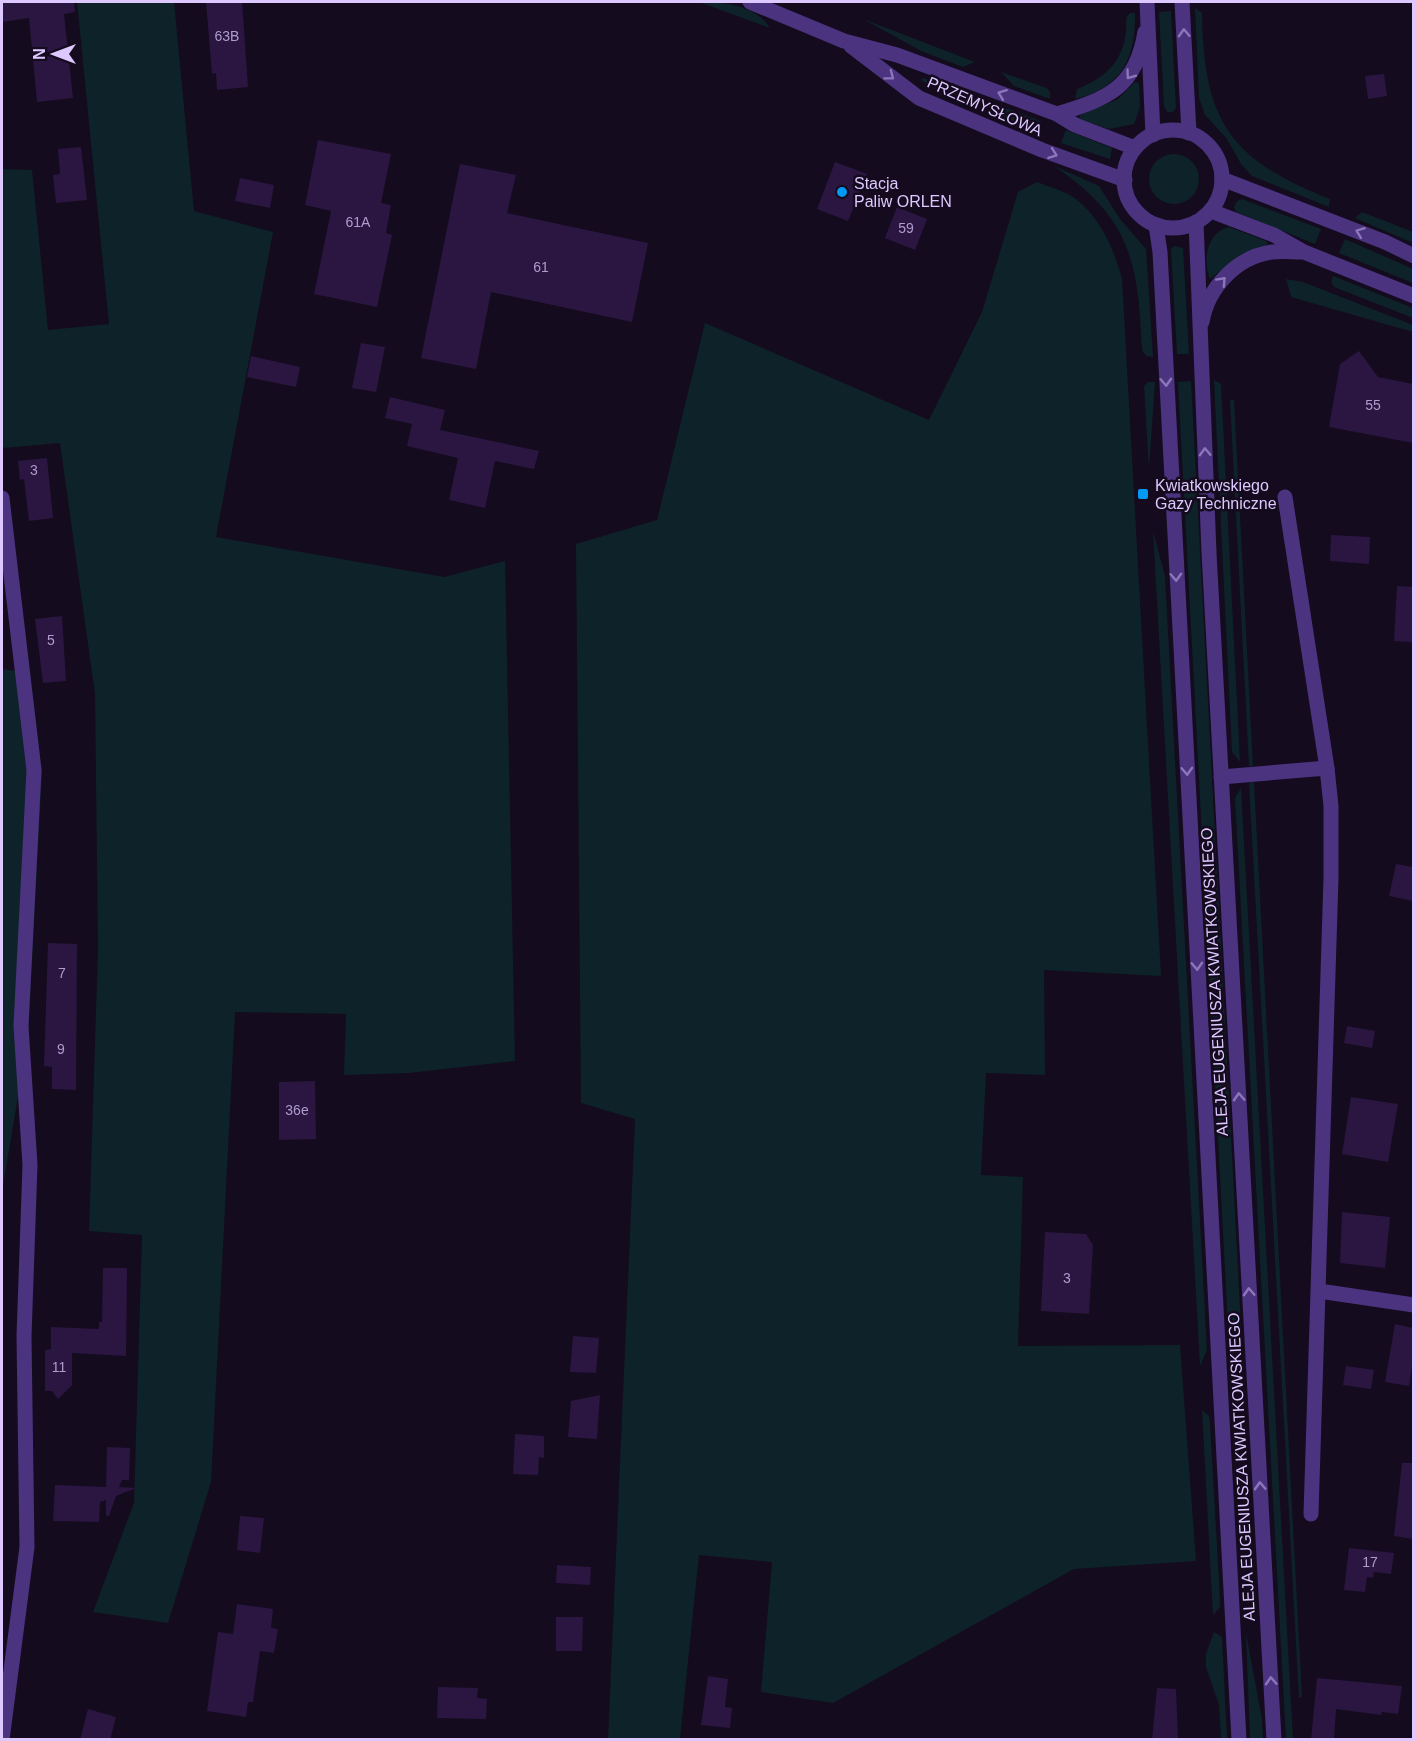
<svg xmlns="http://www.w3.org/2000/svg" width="1415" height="1741" viewBox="0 0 1415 1741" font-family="Helvetica,sans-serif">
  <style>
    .green { fill: #0e2229 }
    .building { fill: #2a1640 }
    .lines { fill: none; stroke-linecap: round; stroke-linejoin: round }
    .minor { stroke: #4b3380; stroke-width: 15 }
    .tertiary { stroke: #4b3380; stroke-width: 15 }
    .oneway { stroke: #8d76b9 }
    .poi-dot { fill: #0099f3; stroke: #140b1e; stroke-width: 2 }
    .labels { text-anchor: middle; stroke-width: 5; stroke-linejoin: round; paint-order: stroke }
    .number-label { font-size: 14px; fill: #b09ccf }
    .street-label { font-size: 16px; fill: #ddc8ff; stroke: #140b1e }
    .poi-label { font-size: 16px; fill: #ddc8ff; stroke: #140b1e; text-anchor: start }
  </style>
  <rect width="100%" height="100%" fill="#140b1e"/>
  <g class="green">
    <polygon points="77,2 174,2 194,211 273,232 216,537 444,577 505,561 515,1061 409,1073 344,1075 346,1014 235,1012 211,1482 168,1623 93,1612 134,1503 142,1235 89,1231 98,949 95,694 60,443 3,448 2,430 2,169 32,170 48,330 109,324"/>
    <path d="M699 2C723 1 757 6 770 28Z"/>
    <path d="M1195 8 1202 13C1204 121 1229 159 1330 199L1329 207 1252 176 1241 164 1227 139 1205 115 1199 98Z"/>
    <polygon points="1171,11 1176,108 1173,112 1167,112 1164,106 1159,12"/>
    <path d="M1130 13H1135C1136 57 1122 88 1075 99L1077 89C1105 78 1123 62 1126 31 1127 23 1124 18 1130 13Z"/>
    <polygon points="863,19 975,62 963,67 921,51"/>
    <polygon points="1001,72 1047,88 1050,92 1050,99 1014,86"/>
    <path d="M923 78C937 83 967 87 968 104L953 100 921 80Z"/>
    <polygon points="1135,82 1139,83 1140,107 1134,124 1109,129 1079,119 1080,115 1118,99"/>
    <polygon points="995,104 1041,121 1036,134 1007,123 992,109"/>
    <polygon points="1066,130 1112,148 1110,159 1061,143"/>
    <circle cx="1174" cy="179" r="25"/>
    <path d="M1054 166 1099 186 1120 219 1146 249 1153 357 1146 356 1142 350C1138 262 1131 218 1054 166Z"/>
    <path d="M1037 182C1049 187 1066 191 1076 199 1101 219 1114 249 1122 279L1161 976 1044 970 1045 1075 986 1073 981 1175 1023 1177 1018 1346 1180 1345 1196 1561 1074 1569 833 1703 761 1692 772 1562 699 1555 680 1739H608L635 1119 581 1103 576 544 657 520 705 323 929 420 982 312 1018 192Z"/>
    <polygon points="1242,199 1321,229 1315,244 1236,212 1234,207 1237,201"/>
    <polygon points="1362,212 1413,232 1413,243 1355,218"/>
    <path d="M1229 227 1266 241 1268 245 1239 256 1210 279C1202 260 1207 232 1229 227Z"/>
    <polygon points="1345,239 1413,269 1413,283 1339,253"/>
    <polygon points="1174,246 1183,248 1189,354 1177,354 1171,249"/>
    <polygon points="1333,276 1413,308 1413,318 1334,287 1331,282"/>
    <polygon points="1286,279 1303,282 1413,325 1413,332 1291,297"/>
    <polygon points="1214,380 1221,384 1240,762 1232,752"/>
    <polygon points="1191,381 1241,1326 1238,1346 1235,1349 1229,1345 1178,382"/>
    <polygon points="1148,382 1155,382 1149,469 1144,386"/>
    <polygon points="1230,400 1234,400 1253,766 1249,766"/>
    <polygon points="1153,531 1165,576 1207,1350 1200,1366"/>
    <polygon points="2,669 30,673 42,772 28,1037 2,1192"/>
    <polygon points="1254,782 1302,1697 1299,1698 1249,783"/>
    <polygon points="1241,788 1293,1739 1286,1739 1235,798"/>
    <polygon points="1202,1410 1209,1416 1210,1424 1219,1581 1220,1607 1213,1615"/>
    <polygon points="1214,1632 1222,1637 1227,1739 1221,1739 1219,1705 1206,1667 1206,1654"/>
    <polygon points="1246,1633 1262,1719 1263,1739 1250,1739"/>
  </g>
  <g class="building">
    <polygon points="2,2 74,2 75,12 64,14 73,98 37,102 29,18 2,22"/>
    <polygon points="206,2 242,2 248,87 217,90 216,73 212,74"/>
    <polygon points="1384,74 1387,96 1368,99 1365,76"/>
    <polygon points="318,140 391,154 381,203 391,205 386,233 392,235 377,307 314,294 331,211 305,205"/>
    <polygon points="81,147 87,200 56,203 53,175 60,174 58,149"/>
    <polygon points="835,162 867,174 848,221 817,209"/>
    <polygon points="460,164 516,175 507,213 648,243 632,322 491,292 476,369 421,358"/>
    <polygon points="240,178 274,185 270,208 235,201"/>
    <polygon points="897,207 927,219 915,250 885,238"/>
    <polygon points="361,343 385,347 376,392 352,388"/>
    <polygon points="1359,351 1378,377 1413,384 1413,443 1329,427 1340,364"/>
    <polygon points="251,356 300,367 296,387 247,377"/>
    <polygon points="390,397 445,410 440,430 539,451 534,469 495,461 485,508 449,500 458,458 407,446 412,424 385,418"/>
    <polygon points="47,458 53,518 29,521 24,479 20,480 18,461"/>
    <polygon points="1331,535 1370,537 1369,564 1330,561"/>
    <polygon points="1397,586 1413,587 1413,642 1394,641"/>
    <polygon points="62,616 66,681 43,683 35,619"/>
    <polygon points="1396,864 1413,867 1413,901 1389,896"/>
    <polygon points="48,943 77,944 76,1090 52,1089 52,1067 44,1066"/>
    <polygon points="1347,1026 1375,1031 1372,1048 1344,1043"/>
    <polygon points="315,1081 316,1139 279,1140 279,1082"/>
    <polygon points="1351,1097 1398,1104 1388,1162 1342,1154"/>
    <polygon points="1342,1212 1390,1217 1385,1268 1340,1263"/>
    <polygon points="1045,1232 1086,1234 1093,1245 1089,1314 1041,1311"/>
    <polygon points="103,1268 127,1268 126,1356 72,1353 72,1385 58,1399 52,1391 45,1391 45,1350 51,1349 51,1327 99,1329 99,1322 102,1322"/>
    <polygon points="1395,1324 1413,1328 1413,1358 1409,1386 1385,1382"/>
    <polygon points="573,1336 599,1338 596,1373 570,1372"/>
    <polygon points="1346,1366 1374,1370 1371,1389 1343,1385"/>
    <polygon points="600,1395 597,1439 568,1437 571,1401"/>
    <polygon points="515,1434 544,1436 544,1458 539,1457 538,1475 513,1474"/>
    <polygon points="107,1447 130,1448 129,1480 122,1480 119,1487 136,1488 116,1496 109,1516 106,1516 106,1500 100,1502 99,1522 53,1521 55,1485 106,1487"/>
    <polygon points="1402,1463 1413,1463 1413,1539 1394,1536"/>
    <polygon points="240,1516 264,1518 260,1553 237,1550"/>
    <polygon points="1349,1548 1394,1553 1391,1574 1374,1572 1373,1578 1367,1577 1365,1592 1344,1590"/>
    <polygon points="557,1565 591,1567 590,1585 556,1583"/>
    <polygon points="237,1604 273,1609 271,1628 278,1629 274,1653 260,1651 253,1702 248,1702 246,1717 207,1711 218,1632 233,1634"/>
    <polygon points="556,1617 583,1617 582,1651 556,1651"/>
    <polygon points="708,1676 728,1679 725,1707 732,1708 730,1728 701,1725"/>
    <polygon points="1317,1678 1402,1686 1398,1714 1382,1712 1381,1715 1336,1709 1334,1740 1311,1740"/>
    <polygon points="438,1687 478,1688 477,1698 487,1699 486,1719 437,1718"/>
    <polygon points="1157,1688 1176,1689 1178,1740 1152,1740"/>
    <polygon points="88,1709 116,1717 110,1740 80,1740"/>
  </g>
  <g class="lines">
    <g class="minor">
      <polyline points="750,2 844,41 897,55 1057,114 1075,125 1135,148"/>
      <polyline points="851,46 919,98 1042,150 1125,180"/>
      <path d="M1057 114C1107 99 1136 88 1145 32"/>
      <polyline points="1222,179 1385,242 1414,256"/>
      <polyline points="1211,211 1274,235 1304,252 1414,296"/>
      <path d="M1202 322C1208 287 1237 257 1272 252 1282 251 1292 252 1301 252"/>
      <polyline points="1285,497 1327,768"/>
      <polyline points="2,498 34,770 21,1026 30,1165 24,1336 27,1547 2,1740"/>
      <polyline points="1221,777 1327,768 1331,806 1331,878 1311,1514"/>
      <polyline points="1319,1291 1414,1305"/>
    </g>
    <g class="tertiary">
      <polyline points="1147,2 1153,135"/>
      <polyline points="1182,2 1189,133"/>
      <circle cx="1173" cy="179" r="49"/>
      <polyline points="1196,222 1209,553 1274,1740"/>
      <polyline points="1156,225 1160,252 1239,1740"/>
    </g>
  </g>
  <defs><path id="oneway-chevron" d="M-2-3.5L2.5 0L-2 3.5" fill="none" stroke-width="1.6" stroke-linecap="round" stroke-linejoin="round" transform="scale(1.5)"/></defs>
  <g class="oneway">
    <use href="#oneway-chevron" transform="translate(1184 33) rotate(-92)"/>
    <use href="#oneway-chevron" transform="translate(1130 75) rotate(126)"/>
    <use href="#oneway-chevron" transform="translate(890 76) rotate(37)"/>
    <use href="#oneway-chevron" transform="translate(1002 94) rotate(-159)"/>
    <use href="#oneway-chevron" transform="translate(1053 154) rotate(20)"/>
    <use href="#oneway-chevron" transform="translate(1360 232) rotate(-159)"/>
    <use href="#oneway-chevron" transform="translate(1222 281) rotate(-47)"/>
    <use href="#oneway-chevron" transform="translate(1166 382) rotate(87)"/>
    <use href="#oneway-chevron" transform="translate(1205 452) rotate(-92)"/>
    <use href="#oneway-chevron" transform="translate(1176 577) rotate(87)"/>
    <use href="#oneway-chevron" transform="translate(1187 771) rotate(87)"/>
    <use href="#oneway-chevron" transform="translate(1197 966) rotate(87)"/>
    <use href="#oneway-chevron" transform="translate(1239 1097) rotate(-93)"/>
    <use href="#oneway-chevron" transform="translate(1249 1292) rotate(-93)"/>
    <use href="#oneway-chevron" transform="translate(1260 1486) rotate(-93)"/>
    <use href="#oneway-chevron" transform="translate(1271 1681) rotate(-93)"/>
  </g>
  <g class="poi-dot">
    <circle cx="842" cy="192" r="6"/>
    <rect x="1137" y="488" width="12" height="12" rx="3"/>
  </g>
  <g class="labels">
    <g class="number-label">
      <text x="227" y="41">63B</text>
      <text x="358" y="227">61A</text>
      <text x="906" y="233">59</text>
      <text x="541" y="272">61</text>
      <text x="1373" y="410">55</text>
      <text x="34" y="475">3</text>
      <text x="51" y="645">5</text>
      <text x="62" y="978">7</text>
      <text x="61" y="1054">9</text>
      <text x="297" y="1115">36e</text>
      <text x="1067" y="1283">3</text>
      <text x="59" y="1372">11</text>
      <text x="1370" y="1567">17</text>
    </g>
    <g class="street-label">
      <text transform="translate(985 106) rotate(24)" y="6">PRZEMYSŁOWA</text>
      <text transform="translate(1214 982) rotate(-93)" y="6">ALEJA EUGENIUSZA KWIATKOWSKIEGO</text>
      <text transform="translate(1241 1467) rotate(-93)" y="6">ALEJA EUGENIUSZA KWIATKOWSKIEGO</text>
    </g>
    <g class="poi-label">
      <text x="854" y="189">Stacja<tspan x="854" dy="18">Paliw ORLEN</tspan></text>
      <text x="1155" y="491">Kwiatkowskiego<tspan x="1155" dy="18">Gazy Techniczne</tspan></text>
    </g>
  </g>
  <rect width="1415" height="1741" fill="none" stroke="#ddc8ff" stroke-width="6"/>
  <g transform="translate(54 54) rotate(270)" stroke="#140b1e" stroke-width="4.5" paint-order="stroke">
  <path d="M0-4.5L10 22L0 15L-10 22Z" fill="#ddc8ff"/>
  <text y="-9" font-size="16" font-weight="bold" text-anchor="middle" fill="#ddc8ff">N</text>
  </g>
</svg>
